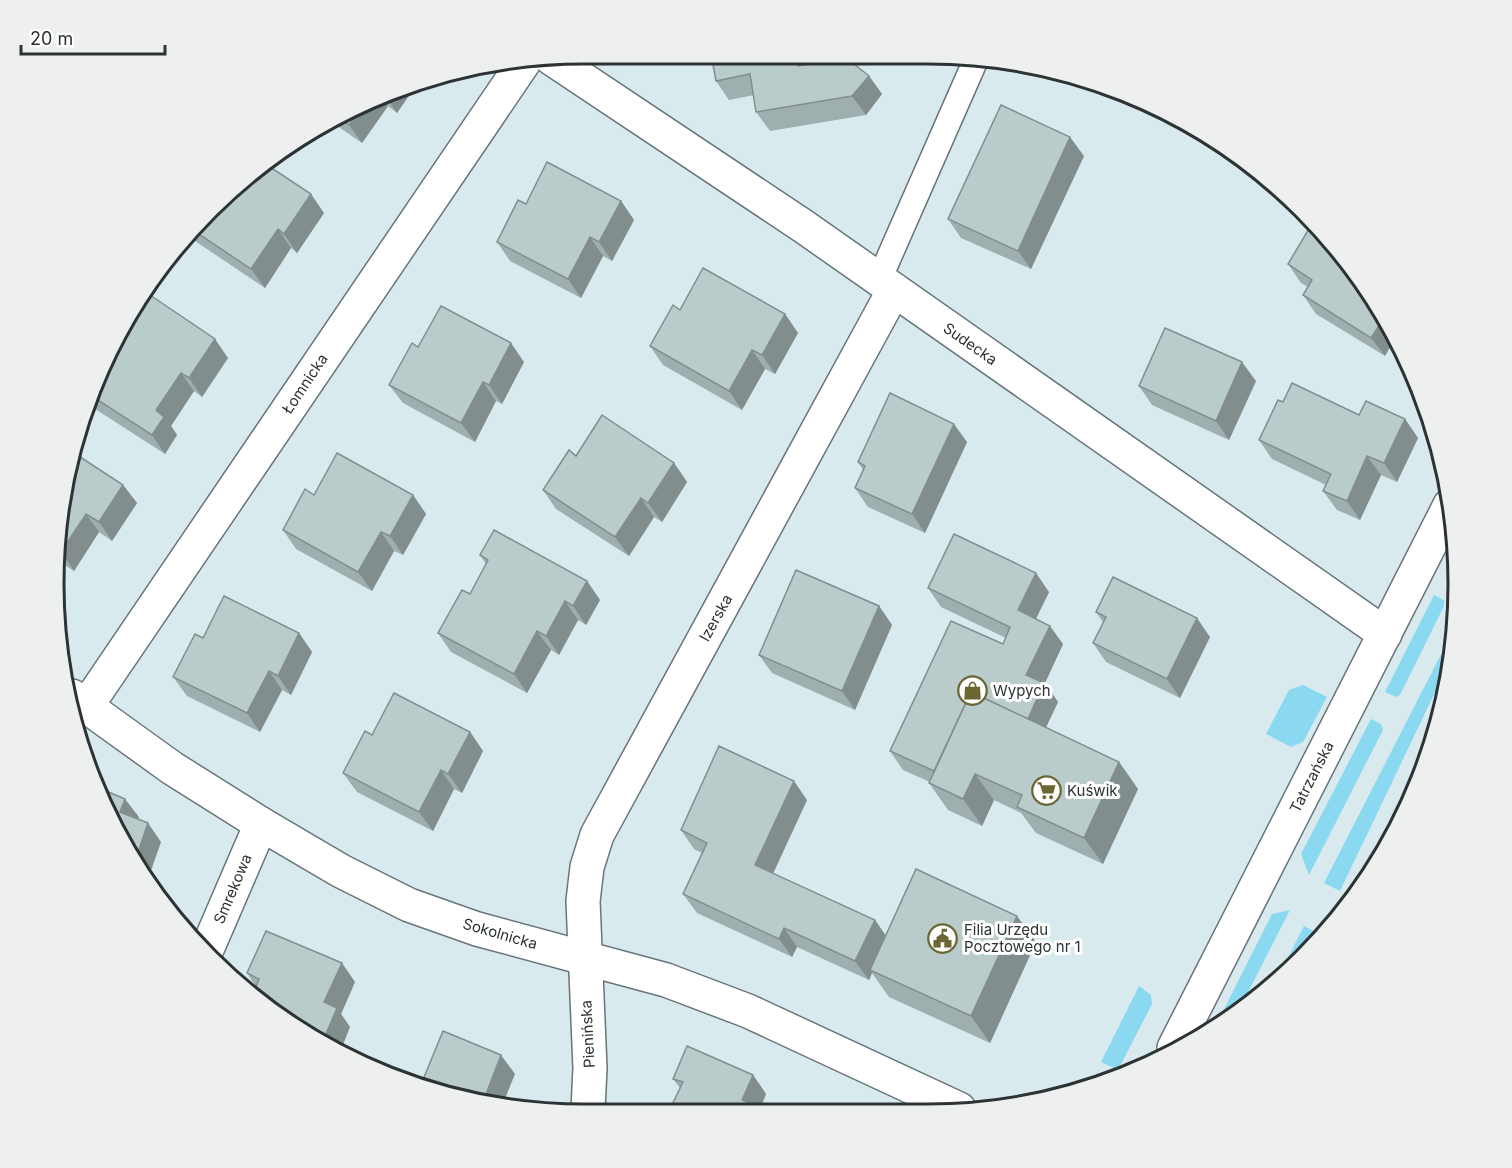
<svg xmlns="http://www.w3.org/2000/svg" width="1512" height="1168" viewBox="0 0 1512 1168" font-family="Inter,sans-serif">
  <style>
    .green { fill: #8ad9f1 }
    .lines { fill: none; stroke-linecap: round; stroke-linejoin: round }
    .lane-casing { stroke: #67757a; stroke-width: 27 }
    .street-casing { stroke: #67757a; stroke-width: 36 }
    .lane { stroke: #fff; stroke-width: 24 }
    .street { stroke: #fff; stroke-width: 33 }
    .wall { fill: #9fafaf }
    .shaded-wall { fill: #828e8e }
    .building { fill: #b9cbcb; stroke: #828e8e; stroke-width: 1.5 }
    .labels { text-anchor: middle; stroke-width: 6; stroke-linejoin: round; paint-order: stroke }
    .street-label { font-size: 15px; fill: #2d3335; stroke: #fff }
    .poi-label { font-size: 15px; fill: #2d3335; stroke: #fff; text-anchor: start }
    .rim { fill: none; stroke: #2d3335; stroke-width: 3 }
  </style>
  <rect width="100%" height="100%" fill="#d9eaef"/>
  <g class="green">
    <polygon points="1434,595 1444,600 1444,606 1400,695 1396,697 1385,692"/>
    <polygon points="1454,629 1450,661 1340,891 1324,883"/>
    <polygon points="1303,685 1327,697 1303,742 1291,747 1266,734 1289,690"/>
    <polygon points="1371,719 1381,724 1383,730 1309,875 1301,854"/>
    <polygon points="1290,910 1238,1012 1214,1029 1272,914"/>
    <path d="M1304 926 1320 934C1310 954 1293 967 1276 981Z"/>
    <polygon points="1139,986 1151,995 1152,1004 1118,1070 1101,1062"/>
  </g>
  <g class="lines">
    <defs>
      <polyline id="lane" points="879,280 977,57"/>
      <g id="street">
        <polyline points="551,58 803,226 1385,634"/>
        <polyline points="72,696 172,768 261,824 341,871 409,905 477,929 666,980 748,1011 959,1109"/>
        <polyline points="86,707 524,62"/>
        <polyline points="205,954 261,824"/>
        <polyline points="1174,1048 1450,505"/>
        <polyline points="588,1109 590,1068 583,901 587,867 597,835 894,290"/>
      </g>
    </defs>
    <use href="#lane" class="lane-casing"/>
    <use href="#street" class="street-casing"/>
    <use href="#lane" class="lane"/>
    <use href="#street" class="street"/>
  </g>
  <g class="wall">
    <polygon points="672,54 806,55 808,64 869,76 882,94 866,115 770,131 756,112 754,95 729,100 716,81 712,58 680,65"/>
    <polygon points="417,84 397,113 388,106 362,143 330,121"/>
    <polygon points="1084,156 1031,269 961,238 948,219"/>
    <polygon points="621,201 634,220 612,261 603,256 581,298 510,261 497,242 526,204"/>
    <polygon points="209,209 324,213 297,253 291,248 265,288 195,241 190,234"/>
    <polygon points="1310,227 1385,356 1316,314 1303,295 1308,287 1301,283 1288,264"/>
    <polygon points="680,310 785,314 798,333 775,374 765,369 742,410 663,365 650,346"/>
    <polygon points="120,332 228,358 202,397 194,391 171,426 177,435 165,454 89,405"/>
    <polygon points="418,347 524,362 502,404 496,401 475,442 403,403 389,385"/>
    <polygon points="1256,381 1229,440 1152,405 1139,386"/>
    <polygon points="1283,402 1359,415 1405,419 1418,438 1397,482 1381,475 1360,520 1337,510 1323,491 1326,485 1272,459 1259,440"/>
    <polygon points="967,442 925,533 868,507 855,488 863,470 858,462"/>
    <polygon points="71,451 123,485 137,503 112,541 99,532 74,571 57,560"/>
    <polygon points="576,456 674,463 687,482 662,522 654,517 629,556 556,509 543,490"/>
    <polygon points="314,495 413,495 426,514 403,555 394,551 372,591 296,549 283,530"/>
    <polygon points="480,555 587,581 600,600 586,625 578,620 559,655 551,650 527,693 451,652 438,633 470,594 486,564"/>
    <polygon points="928,588 1049,592 1036,619 1063,644 1045,683 1058,702 1046,727 1119,762 1138,789 1103,864 1036,833 1021,813 994,800 982,826 948,810 929,783 930,782 903,770 890,751 1003,644 1006,638 941,607"/>
    <polygon points="879,606 892,625 855,710 772,673 759,655"/>
    <polygon points="1096,612 1210,637 1180,698 1106,662 1093,643 1103,622"/>
    <polygon points="299,633 312,652 291,695 282,690 260,732 187,696 173,677 203,638"/>
    <polygon points="470,732 483,751 462,793 454,789 433,831 357,792 343,773 372,735"/>
    <polygon points="807,800 773,874 875,920 886,936 1036,942 990,1043 889,997 872,973 869,980 797,947 792,957 697,913 683,894 702,853 694,849 681,830"/>
    <polygon points="247,973 355,982 341,1014 350,1027 256,987"/>
    <polygon points="753,1075 766,1094 760,1109 670,1109 680,1088 673,1079"/>
  </g>
  <g class="shaded-wall">
    <polygon points="796,55 806,55 812,84 798,66"/>
    <polygon points="869,76 882,94 866,115 852,96"/>
    <polygon points="417,84 397,113 386,97"/>
    <polygon points="383,98 388,106 362,143 349,125 360,108"/>
    <polygon points="1070,137 1084,156 1031,269 1018,251"/>
    <polygon points="311,194 324,213 297,253 284,234"/>
    <polygon points="621,201 634,220 612,261 599,242"/>
    <polygon points="278,229 291,248 265,288 251,269"/>
    <polygon points="590,237 603,256 581,298 568,279"/>
    <polygon points="785,314 798,333 775,374 762,355"/>
    <polygon points="1384,318 1395,339 1385,356 1371,338"/>
    <polygon points="215,339 228,358 202,397 189,378"/>
    <polygon points="511,343 524,362 502,404 489,385"/>
    <polygon points="752,350 765,369 742,410 729,391"/>
    <polygon points="1242,362 1256,381 1229,440 1216,421"/>
    <polygon points="181,373 194,391 171,426 177,435 165,454 152,435 156,410"/>
    <polygon points="483,382 496,401 475,442 461,423"/>
    <polygon points="1405,419 1418,438 1397,482 1384,463"/>
    <polygon points="954,424 967,442 925,533 912,514"/>
    <polygon points="1367,456 1381,475 1360,520 1347,501"/>
    <polygon points="674,463 687,482 662,522 648,503"/>
    <polygon points="123,485 137,503 112,541 99,522"/>
    <polygon points="413,495 426,514 403,555 390,536"/>
    <polygon points="641,498 654,517 629,556 615,537"/>
    <polygon points="86,514 99,532 74,571 61,552"/>
    <polygon points="381,532 394,551 372,591 358,572"/>
    <polygon points="1036,573 1049,592 1031,629 1018,610"/>
    <polygon points="587,581 600,600 586,625 573,606"/>
    <polygon points="565,601 578,620 559,655 546,636"/>
    <polygon points="879,606 892,625 855,710 842,691"/>
    <polygon points="1197,618 1210,637 1180,698 1167,679"/>
    <polygon points="1050,626 1063,644 1045,683 1058,702 1039,742 1026,723 1026,675"/>
    <polygon points="537,631 551,650 527,693 514,674"/>
    <polygon points="299,633 312,652 291,695 278,676"/>
    <polygon points="269,671 282,690 260,732 247,713"/>
    <polygon points="470,732 483,751 462,793 448,774"/>
    <polygon points="1119,762 1138,789 1103,864 1084,838"/>
    <polygon points="441,770 454,789 433,831 419,812"/>
    <polygon points="975,774 994,800 982,826 963,799"/>
    <polygon points="794,781 807,800 768,884 755,865"/>
    <polygon points="125,799 139,817 133,831 120,812"/>
    <polygon points="148,823 161,842 147,882 143,878 135,861"/>
    <polygon points="1017,916 1036,942 990,1043 971,1016"/>
    <polygon points="875,920 888,939 870,970 872,973 869,980 855,961"/>
    <polygon points="784,928 797,947 792,957 779,939"/>
    <polygon points="342,963 355,982 341,1014 350,1027 341,1050 323,1041 324,1002"/>
    <polygon points="501,1055 515,1074 502,1106 483,1102"/>
    <polygon points="753,1075 766,1094 760,1109 748,1109 742,1100"/>
  </g>
  <g class="building">
    <polygon points="711,54 796,55 798,66 834,60 838,55 843,55 869,76 852,96 756,112 750,74 716,81"/>
    <polygon points="1001,105 1070,137 1018,251 948,219"/>
    <polygon points="360,108 349,125 338,117"/>
    <polygon points="547,162 621,201 599,242 590,237 568,279 497,242 518,200 526,204"/>
    <polygon points="267,165 311,194 284,234 278,229 251,269 193,230 209,209"/>
    <polygon points="1310,227 1369,290 1384,318 1371,338 1303,295 1312,280 1288,264"/>
    <polygon points="703,268 785,314 762,355 752,350 729,391 650,346 673,305 680,310"/>
    <polygon points="147,293 215,339 189,378 181,373 156,410 164,417 152,435 93,397 120,332 121,332"/>
    <polygon points="441,306 511,343 489,385 483,382 461,423 389,385 412,343 418,347"/>
    <polygon points="1165,328 1242,362 1216,421 1139,386"/>
    <polygon points="1292,383 1359,415 1366,401 1405,419 1384,463 1367,456 1347,501 1323,491 1331,474 1259,440 1278,400 1283,402"/>
    <polygon points="890,393 954,424 912,514 855,488 865,466 858,462"/>
    <polygon points="602,415 674,463 648,503 641,498 615,537 543,490 569,450 576,456"/>
    <polygon points="71,451 123,485 99,522 86,514 61,552 58,551"/>
    <polygon points="337,453 413,495 390,536 381,532 358,572 283,530 305,489 314,495"/>
    <polygon points="494,530 587,581 573,606 565,601 546,636 537,631 514,674 438,633 462,590 470,594 488,560 480,555"/>
    <polygon points="954,534 1036,573 1018,610 1050,626 1026,675 1044,683 1028,719 971,692 934,771 890,751 951,621 1003,644 1010,627 928,588"/>
    <polygon points="796,570 879,606 842,691 759,655"/>
    <polygon points="1113,577 1197,618 1167,679 1093,643 1106,617 1096,612"/>
    <polygon points="224,596 299,633 278,676 269,671 247,713 173,677 195,634 203,638"/>
    <polygon points="971,692 1119,762 1084,838 1017,807 1022,795 975,774 963,799 929,783"/>
    <polygon points="394,693 470,732 448,774 441,770 419,812 343,773 365,731 372,735"/>
    <polygon points="719,746 794,781 755,865 875,920 855,961 784,928 779,939 683,894 707,843 681,830"/>
    <polygon points="99,788 125,799 120,812 148,823 135,861"/>
    <polygon points="916,869 1017,916 971,1016 870,970"/>
    <polygon points="266,931 342,963 324,1002 337,1008 323,1041 290,1025 253,995 259,979 247,973"/>
    <polygon points="443,1031 501,1055 483,1102 420,1087"/>
    <polygon points="687,1046 753,1075 742,1100 758,1106 756,1109 670,1109 683,1082 673,1079"/>
    <polygon points="657,1104 668,1109 655,1109"/>
  </g>
  <defs>
    <symbol id="shop-ring" viewBox="-11 -11 22 22"><circle r="9.5" fill="#fff" stroke="#6b6733" stroke-width="1.5"/><path d="M-5-2.5h2.3a2.7 3.5 0 0 1 5.4 0H5L5.5 6h-11ZM-1.5-2.5h3a1.5 2.3 0 0 0-3 0Z" fill="#6b6733"/></symbol>
    <symbol id="supermarket-ring" viewBox="-11 -11 22 22"><circle r="9.5" fill="#fff" stroke="#6b6733" stroke-width="1.5"/><path d="M-6-5.5h2.5l.6 2H6L4.5 2H-2.5L-4.4-4H-6ZM-1.5 3.2a1.3 1.3 0 1 0 .1 0ZM3 3.2a1.3 1.3 0 1 0 .1 0Z" fill="#6b6733"/></symbol>
    <symbol id="civic-ring" viewBox="-11 -11 22 22"><circle r="9.5" fill="#fff" stroke="#6b6733" stroke-width="1.5"/><path d="M-.6-6.5H3V-4.5H.6V-3L4-1V1h2V6H-6V1h2V-1L-.6-3ZM-1.2 2.5V6h2.4V2.5Z" fill="#6b6733"/></symbol>
  </defs>
  <g fill-rule="evenodd">
    <use href="#shop-ring" x="956" y="674" width="33" height="33"/>
    <use href="#supermarket-ring" x="1030" y="774" width="33" height="33"/>
    <use href="#civic-ring" x="926" y="922" width="33" height="33"/>
  </g>
  <g class="labels">
    <g class="street-label">
      <text transform="translate(970 344) rotate(35)" y="5">Sudecka</text>
      <text transform="translate(305 384) rotate(-56)" y="5">Łomnicka</text>
      <text transform="translate(716 618) rotate(-61)" y="5">Izerska</text>
      <text transform="translate(1312 777) rotate(-63)" y="5">Tatrzańska</text>
      <text transform="translate(233 889) rotate(-67)" y="5">Smrekowa</text>
      <text transform="translate(500 934) rotate(16)" y="5">Sokolnicka</text>
      <text transform="translate(588 1034) rotate(-93)" y="5">Pienińska</text>
    </g>
    <g class="poi-label">
      <text x="993" y="696">Wypych</text>
      <text x="1067" y="796">Kuświk</text>
      <text x="964" y="935">Filia Urzędu<tspan x="964" dy="17">Pocztowego nr 1</tspan></text>
    </g>
  </g>
  <path d="M0 0H1512V1168H0ZM584 64H928A520 520 0 0 1 1448 584V584A520 520 0 0 1 928 1104H584A520 520 0 0 1 64 584V584A520 520 0 0 1 584 64Z" fill="#eeefef" fill-rule="evenodd"/>
  <path class="rim" d="M584 64H928A520 520 0 0 1 1448 584V584A520 520 0 0 1 928 1104H584A520 520 0 0 1 64 584V584A520 520 0 0 1 584 64Z"/>
  <path d="M21 45v9h144v-9" fill="none" stroke="#2d3335" stroke-width="3"/>
  <text x="30" y="45" font-size="18" fill="#2d3335" stroke="#ffffff" stroke-width="4.5" paint-order="stroke">20 m</text>
</svg>
